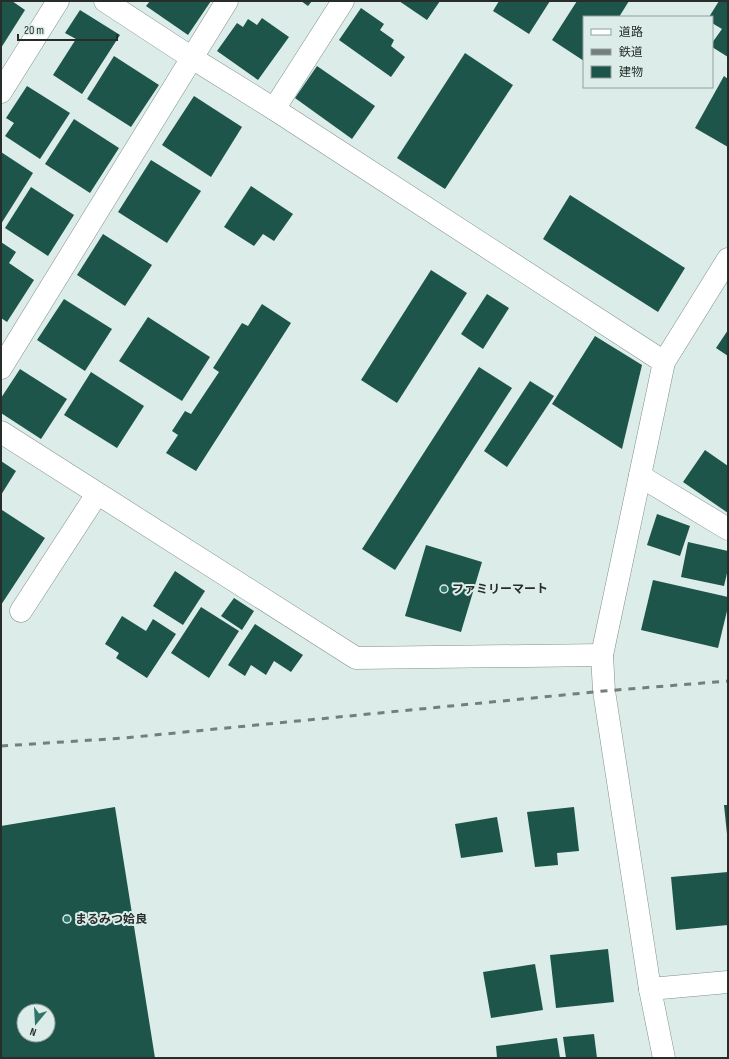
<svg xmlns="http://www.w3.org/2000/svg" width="729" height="1059" viewBox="0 0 729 1059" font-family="'Sofia Sans Condensed','Noto Sans JP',sans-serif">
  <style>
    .building { fill: #1e554b; fill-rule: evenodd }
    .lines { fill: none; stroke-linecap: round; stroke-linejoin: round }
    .minor-casing { stroke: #80908c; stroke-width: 23 }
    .minor { stroke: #fff; stroke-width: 22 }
    .rail { stroke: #747f7c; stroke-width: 3; stroke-dasharray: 7 7; stroke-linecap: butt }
    .poi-dot { fill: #317568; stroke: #dcede9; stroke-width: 1.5 }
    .labels { text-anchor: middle; stroke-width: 4; stroke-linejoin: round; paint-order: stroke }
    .poi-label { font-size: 12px; font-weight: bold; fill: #262d2b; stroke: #dcede9; text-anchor: start }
  </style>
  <rect width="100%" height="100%" fill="#dcede9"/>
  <g class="building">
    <polygon points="1,1 12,1 25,10 1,48"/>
    <polygon points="150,1 211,1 188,35 146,6"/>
    <polygon points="301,1 312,1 308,6"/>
    <polygon points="399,1 440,1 427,20"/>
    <polygon points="499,1 550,1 529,34 493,11"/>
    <polygon points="577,1 629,1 619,17 584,17 584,61 552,40"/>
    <polygon points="719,1 728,1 728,57 712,47 712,43 722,29 712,23 712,17 709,17"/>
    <polygon points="361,8 384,24 380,30 394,40 391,46 405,57 391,77 339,40"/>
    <polygon points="80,10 120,35 82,94 53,75 76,39 65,33"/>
    <polygon points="262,18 289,37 258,80 217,51 237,23 243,27 248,19 257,25"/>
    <polygon points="465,53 513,85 445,189 397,158"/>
    <polygon points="114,56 159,85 131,127 87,99"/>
    <polygon points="317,66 375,106 352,139 295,98"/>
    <polygon points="724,76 728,79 728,147 695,128"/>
    <polygon points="27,86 70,113 40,159 5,136 14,123 6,118"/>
    <polygon points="194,96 242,127 211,177 162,145"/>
    <polygon points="74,119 119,148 90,193 45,164"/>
    <polygon points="1,152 33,173 1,224"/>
    <polygon points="151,160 201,191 167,243 118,212"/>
    <polygon points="251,186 293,214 274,241 263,234 254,246 224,227"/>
    <polygon points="31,187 74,215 48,256 5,228"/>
    <polygon points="570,195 685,268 658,312 543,239"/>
    <polygon points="103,234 152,265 125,306 77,275"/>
    <polygon points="1,242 16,252 9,263 34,280 7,322 1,318"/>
    <polygon points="431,270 467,293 397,403 361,380"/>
    <polygon points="487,294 509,308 483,349 461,334"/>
    <polygon points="64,299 112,329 85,371 37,340"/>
    <polygon points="262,304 291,323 196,471 166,453 178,435 172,431 185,411 191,414 219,372 213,368 242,323 248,326"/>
    <polygon points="148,317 210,357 182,401 119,361"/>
    <polygon points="728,330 728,356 716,348"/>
    <polygon points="595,336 642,365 622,449 552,404"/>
    <polygon points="479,367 512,388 395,570 362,549"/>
    <polygon points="20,369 67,399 41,439 1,413 1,398"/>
    <polygon points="91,372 144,406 117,448 64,415"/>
    <polygon points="530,381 554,396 507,467 484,451"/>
    <polygon points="705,450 728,466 728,513 683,482"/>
    <polygon points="1,461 16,471 1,495"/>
    <polygon points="2,510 45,538 1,605 1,512"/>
    <polygon points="657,514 690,526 680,556 647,545"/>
    <polygon points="688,542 728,551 728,569 724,586 681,577"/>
    <polygon points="426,545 482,562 461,632 405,616"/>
    <polygon points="175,571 205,591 183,625 153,606"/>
    <polygon points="653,580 728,597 728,607 718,648 641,630"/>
    <polygon points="234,598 254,611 242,630 221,616"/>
    <polygon points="201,607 239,631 209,678 171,653"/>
    <polygon points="122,616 146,631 153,619 176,634 147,678 116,658 119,653 105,644"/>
    <polygon points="255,624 303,655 291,672 274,661 266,675 251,665 245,676 228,665"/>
    <polygon points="724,805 728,805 728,834 727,834"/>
    <path d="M115 807 155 1058H1V826ZM24 1011H48V1035H24Z"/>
    <polygon points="574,807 579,851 557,853 558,865 535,867 527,812"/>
    <polygon points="497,817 503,852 461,858 455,824"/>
    <polygon points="728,872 728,925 676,930 671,877"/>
    <polygon points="608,949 614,1002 556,1008 550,955"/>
    <polygon points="535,964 543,1010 491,1018 483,972"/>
    <polygon points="594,1034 597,1058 566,1058 563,1037"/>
    <polygon points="557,1038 560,1058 497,1058 496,1046"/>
  </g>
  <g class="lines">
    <defs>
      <g id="minor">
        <polyline points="105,1 192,58 274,109 664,362"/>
        <polyline points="1,92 58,1"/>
        <polyline points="274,109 343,1"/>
        <polyline points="1,368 227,1"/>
        <polyline points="1,432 356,658 602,655"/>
        <polyline points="640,476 728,529"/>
        <polyline points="21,611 97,494"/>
        <polyline points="650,989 728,982"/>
        <polyline points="664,1058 650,989 604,691 602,655 664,362 728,259"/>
      </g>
    </defs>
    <use href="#minor" class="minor-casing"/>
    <use href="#minor" class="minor"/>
    <polyline class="rail" points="1,746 124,738 604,691 728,681"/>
  </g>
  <g class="poi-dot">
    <circle cx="444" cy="589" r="4"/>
    <circle cx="67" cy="919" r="4"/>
  </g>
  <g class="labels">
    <g class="poi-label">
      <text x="452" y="593">ファミリーマート</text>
      <text x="75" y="923">まるみつ姶良</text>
    </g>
  </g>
  <rect width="729" height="1059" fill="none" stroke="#262d2b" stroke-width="4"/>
  <rect x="583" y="16" width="130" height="72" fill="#dcede9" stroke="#93a09d"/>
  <rect x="591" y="29" width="20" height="6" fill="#ffffff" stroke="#93a09d"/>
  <text x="619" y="36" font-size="12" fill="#262d2b">道路</text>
  <rect x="591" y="49" width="20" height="6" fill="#747f7c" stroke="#93a09d"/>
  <text x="619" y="56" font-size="12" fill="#262d2b">鉄道</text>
  <rect x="591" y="66" width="20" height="12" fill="#1e554b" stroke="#93a09d"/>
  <text x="619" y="76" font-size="12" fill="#262d2b">建物</text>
  <g transform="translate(36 1023) rotate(198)"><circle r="19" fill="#dcede9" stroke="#93a09d"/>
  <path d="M0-3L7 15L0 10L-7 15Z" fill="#317568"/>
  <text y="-6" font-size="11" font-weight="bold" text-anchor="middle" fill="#262d2b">N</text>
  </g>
  <path d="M18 34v6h99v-6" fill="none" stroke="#262d2b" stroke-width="2"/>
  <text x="24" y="34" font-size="12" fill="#262d2b" stroke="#dcede9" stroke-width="3" paint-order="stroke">20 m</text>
</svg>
